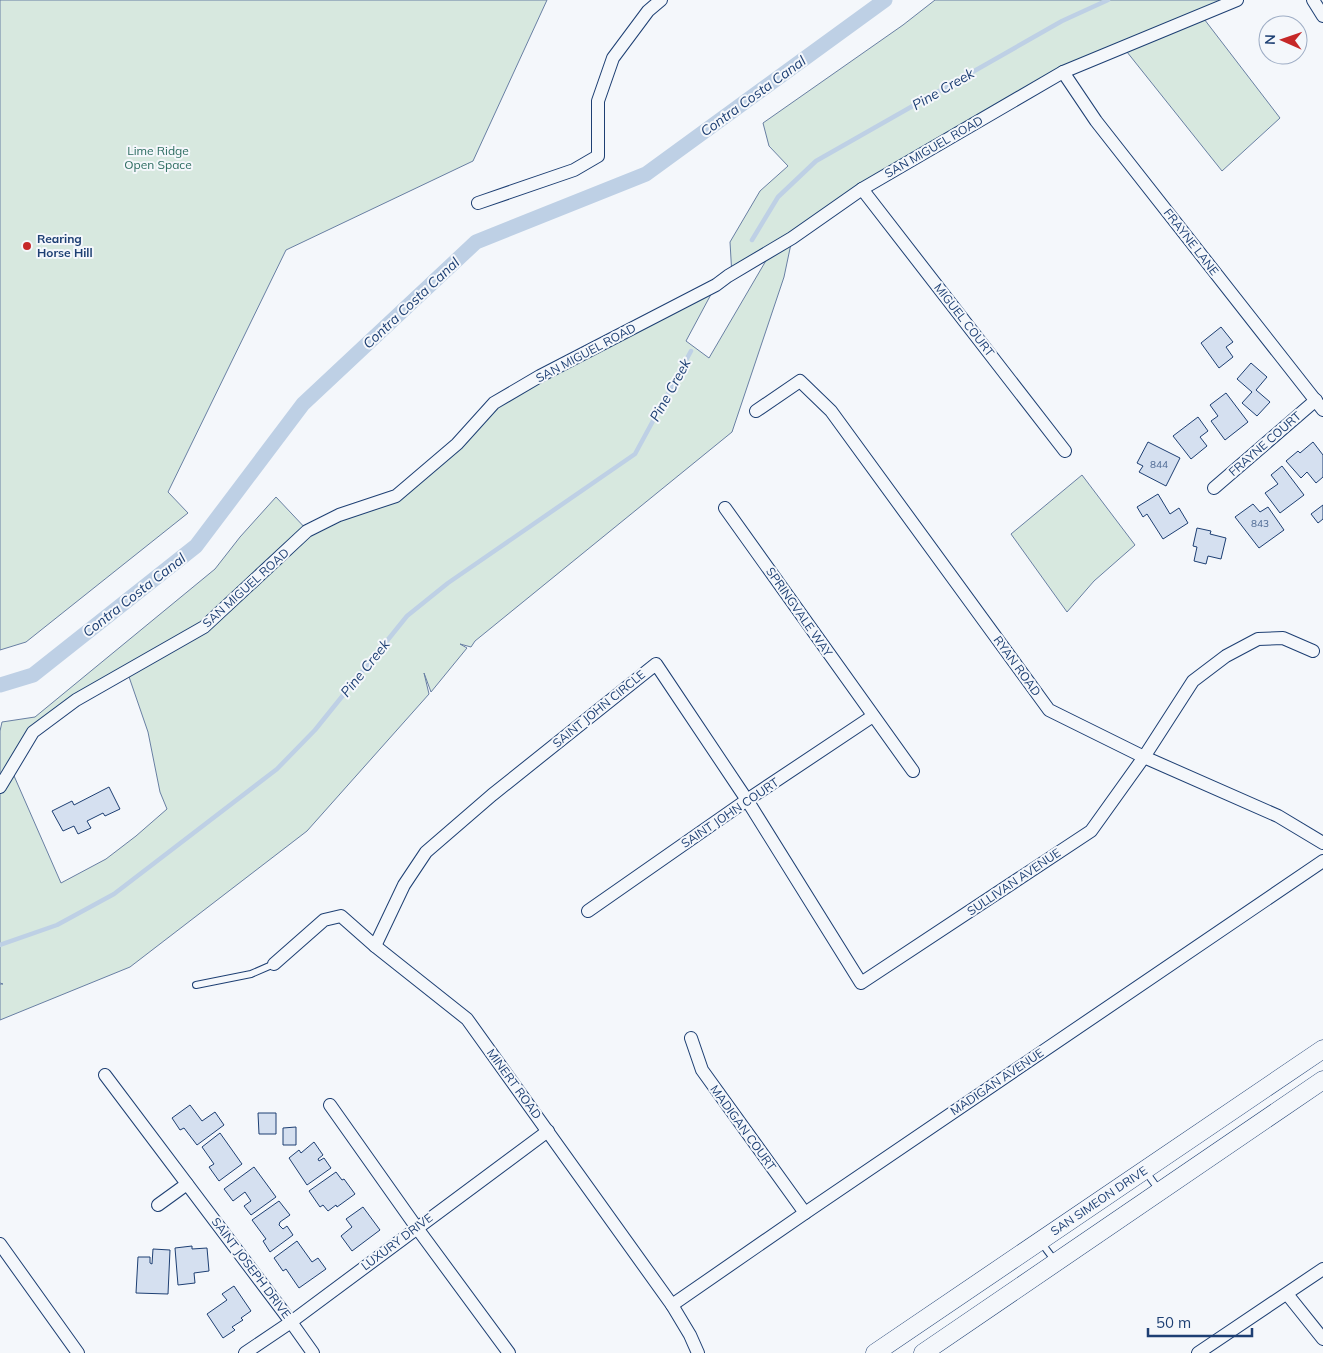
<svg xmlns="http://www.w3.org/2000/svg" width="1323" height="1353" viewBox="0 0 1323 1353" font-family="Mulish,sans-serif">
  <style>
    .green { fill: #d7e8df; stroke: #687fa3; fill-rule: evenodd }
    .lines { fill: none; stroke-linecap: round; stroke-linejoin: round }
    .stream { stroke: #bed0e5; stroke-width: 4.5 }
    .canal { stroke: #bed0e5; stroke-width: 15 }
    .building { fill: #d5e0f0; stroke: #1d3f73 }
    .lane-casing { stroke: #1d3f73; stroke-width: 8 }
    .street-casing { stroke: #1d3f73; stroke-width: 14 }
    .secondary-casing { stroke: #1d3f73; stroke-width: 19 }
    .lane { stroke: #f4f7fb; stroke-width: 6 }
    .street { stroke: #f4f7fb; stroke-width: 12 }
    .secondary { stroke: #f4f7fb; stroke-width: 18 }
    .poi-dot { fill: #c62828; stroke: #f4f7fb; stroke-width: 2 }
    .labels { text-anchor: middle; stroke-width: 4; stroke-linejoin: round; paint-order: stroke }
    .number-label { font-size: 10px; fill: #4b6792 }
    .street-label { font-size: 12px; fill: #1d3f73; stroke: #f4f7fb }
    .park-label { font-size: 12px; fill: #2c6c60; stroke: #f4f7fb }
    .poi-label { font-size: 12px; font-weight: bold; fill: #1d3f73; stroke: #f4f7fb; text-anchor: start }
    .water-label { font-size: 14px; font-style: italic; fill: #1d3f73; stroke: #f4f7fb }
  </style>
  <rect width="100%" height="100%" fill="#f4f7fb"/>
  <g class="green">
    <polygon points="0,0 547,0 473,161 286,250 168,492 188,513 26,642 0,650"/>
    <path d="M935 0H1237L1201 15 1280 118 1222 171 1123 47 1063 72 792 239 784 277 732 432 475 641 471 647 460 644 467 648 431 692 424 673 429 694 307 831 130 967 0 1020V984H3L0 983V731L2 722 35 717 215 569 240 537 276 497 308 531 402 491 494 403 716 285 686 341 709 358 771 252 732 276 730 242 760 191 788 166 769 146 763 123 903 25ZM127 671 148 732 160 792 167 809 136 836 106 859 61 883 11 769 33 732Z"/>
    <polygon points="1082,475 1135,545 1094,581 1067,612 1011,534"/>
  </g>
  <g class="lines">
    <g class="stream">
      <polyline points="752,240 778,197 816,161 1062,21 1108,0"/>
      <polyline points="0,945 57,925 114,894 277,769 315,730 407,616 448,583 635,454 691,351"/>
    </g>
    <polyline class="canal" points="0,685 33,675 196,546 303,404 476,242 646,174 885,0"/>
  </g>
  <g class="building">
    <polygon points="1221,327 1233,342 1226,347 1233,357 1219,368 1201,343"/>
    <polygon points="1251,363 1267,377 1256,390 1270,402 1257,416 1242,403 1252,392 1237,379"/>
    <polygon points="1226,393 1248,422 1225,440 1211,421 1218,416 1210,405"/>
    <polygon points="1198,417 1208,431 1200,437 1207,446 1191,459 1173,436"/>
    <polygon points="1148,442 1180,458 1166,486 1139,472 1143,466 1137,463"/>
    <polygon points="1313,442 1323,455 1323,477 1316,483 1307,472 1301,478 1286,461 1298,451 1300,453"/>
    <polygon points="1282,466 1304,495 1280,513 1265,493 1278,484 1271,475"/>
    <polygon points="1158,494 1170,514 1179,508 1188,523 1163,539 1147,514 1143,517 1137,507"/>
    <polygon points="1253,504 1260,512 1268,507 1284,530 1259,548 1235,517"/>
    <polygon points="1323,505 1323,519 1318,523 1311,514"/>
    <polygon points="1197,528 1211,531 1210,534 1226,538 1221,559 1208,556 1206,564 1194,561 1197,547 1193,546"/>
    <polygon points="109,787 120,809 105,816 103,813 87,821 91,828 78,834 74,826 63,831 52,811 72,801 74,805"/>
    <polygon points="190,1105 202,1121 215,1112 224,1125 197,1145 184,1128 180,1130 172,1118"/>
    <polygon points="258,1113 276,1113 276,1134 259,1134"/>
    <polygon points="296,1127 296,1145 283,1145 283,1128"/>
    <polygon points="220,1133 242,1164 219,1181 209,1167 214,1164 202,1147"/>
    <polygon points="314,1142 323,1155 318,1159 319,1161 324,1158 331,1168 307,1185 289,1158 299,1150 301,1153"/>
    <polygon points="254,1167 276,1197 251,1215 244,1206 251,1201 245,1192 233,1201 224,1189"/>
    <polygon points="336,1172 342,1180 344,1179 355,1194 337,1207 336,1205 328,1211 323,1205 320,1207 309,1191"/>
    <polygon points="279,1201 290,1215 280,1222 279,1225 283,1229 287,1226 293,1235 270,1252 263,1241 266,1239 252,1220"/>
    <polygon points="363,1207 380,1230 352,1251 341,1236 352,1227 346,1219"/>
    <polygon points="297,1241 312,1262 318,1258 326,1269 299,1288 286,1269 283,1271 274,1258"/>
    <polygon points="192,1246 192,1249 207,1248 209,1271 194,1273 195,1283 178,1285 175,1248"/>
    <polygon points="153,1249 170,1250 168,1294 136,1293 138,1257 150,1257 150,1263 152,1264"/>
    <polygon points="234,1286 251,1311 241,1318 243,1320 232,1327 235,1330 223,1338 207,1314 227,1300 222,1294"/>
  </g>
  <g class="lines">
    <defs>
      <g id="lane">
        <polyline points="196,985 251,974 274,964"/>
        <polyline points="1146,1172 1159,1190"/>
        <polyline points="1040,1241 1055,1261"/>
      </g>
      <g id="street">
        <polyline points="1313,0 1323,16"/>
        <polyline points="1063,72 1096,121 1323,410"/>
        <polyline points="862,189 1065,451"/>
        <polyline points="478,203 574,170 598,156 598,101 613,58 648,11 661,0"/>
        <polyline points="756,411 800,381 831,411 1049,710 1144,757 1278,816 1323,843"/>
        <polyline points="1214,488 1316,400"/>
        <polyline points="725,508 913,771"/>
        <polyline points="0,787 33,732 76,700 204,627 307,531 339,515 396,496 457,444 494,403 540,376 716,285 728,276 792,238 862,189 1063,72 1237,0"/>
        <polyline points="588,911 747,800 873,716"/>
        <polyline points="375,946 404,885 426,852 492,795 656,664 747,800 861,983 1091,831 1144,757 1193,681 1226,656 1258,639 1283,638 1313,651"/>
        <polyline points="274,964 324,920 341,916 375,946 467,1019 672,1305 690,1335 698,1353"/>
        <polyline points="691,1038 702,1070 805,1213"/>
        <polyline points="105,1075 291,1322 313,1353"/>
        <polyline points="330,1105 417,1228 509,1353"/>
        <polyline points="158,1205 187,1184"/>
        <polyline points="0,1244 78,1353"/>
        <polyline points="1287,1294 1323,1339"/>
        <polyline points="672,1305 805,1213 1323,861"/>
        <polyline points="245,1353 291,1322 548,1131"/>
        <polyline points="1198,1353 1323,1269"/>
      </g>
      <g id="secondary">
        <polyline points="875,1353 1323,1049"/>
        <polyline points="923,1353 1323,1080"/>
      </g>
    </defs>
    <use href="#lane" class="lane-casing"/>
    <use href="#street" class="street-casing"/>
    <use href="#secondary" class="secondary-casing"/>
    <use href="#lane" class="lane"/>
    <use href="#street" class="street"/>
    <use href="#secondary" class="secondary"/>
  </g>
  <circle class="poi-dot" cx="27" cy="246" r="5"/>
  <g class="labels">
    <g class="number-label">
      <text x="1159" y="468">844</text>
      <text x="1260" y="527">843</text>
    </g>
    <g class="street-label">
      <text transform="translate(934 147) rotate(-30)" y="4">SAN MIGUEL ROAD</text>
      <text transform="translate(1191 242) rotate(52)" y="4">FRAYNE LANE</text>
      <text transform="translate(964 320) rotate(52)" y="4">MIGUEL COURT</text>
      <text transform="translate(586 353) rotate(-28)" y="4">SAN MIGUEL ROAD</text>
      <text transform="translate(1265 444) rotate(-41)" y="4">FRAYNE COURT</text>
      <text transform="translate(246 588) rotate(-42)" y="4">SAN MIGUEL ROAD</text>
      <text transform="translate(799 612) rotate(55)" y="4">SPRINGVALE WAY</text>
      <text transform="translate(1017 666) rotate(54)" y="4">RYAN ROAD</text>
      <text transform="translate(599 709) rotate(-39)" y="4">SAINT JOHN CIRCLE</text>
      <text transform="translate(730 813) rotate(-34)" y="4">SAINT JOHN COURT</text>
      <text transform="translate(1014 882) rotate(-34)" y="4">SULLIVAN AVENUE</text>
      <text transform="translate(997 1082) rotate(-34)" y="4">MADIGAN AVENUE</text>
      <text transform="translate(514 1084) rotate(54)" y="4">MINERT ROAD</text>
      <text transform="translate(743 1128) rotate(54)" y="4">MADIGAN COURT</text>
      <text transform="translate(1099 1201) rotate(-34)" y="4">SAN SIMEON DRIVE</text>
      <text transform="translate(397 1242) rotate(-37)" y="4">LUXURY DRIVE</text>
      <text transform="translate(251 1268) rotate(53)" y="4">SAINT JOSEPH DRIVE</text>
    </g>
    <g class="park-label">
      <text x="158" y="155">Lime Ridge<tspan x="158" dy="14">Open Space</tspan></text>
    </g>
    <g class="poi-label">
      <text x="37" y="243">Rearing<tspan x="37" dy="14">Horse Hill</tspan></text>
    </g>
    <g class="water-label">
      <text transform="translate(943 89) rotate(-30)" y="5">Pine Creek</text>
      <text transform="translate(753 96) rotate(-36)" y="5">Contra Costa Canal</text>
      <text transform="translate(411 303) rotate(-43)" y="5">Contra Costa Canal</text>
      <text transform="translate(670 390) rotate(-61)" y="5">Pine Creek</text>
      <text transform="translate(134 595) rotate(-38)" y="5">Contra Costa Canal</text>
      <text transform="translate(365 668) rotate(-51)" y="5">Pine Creek</text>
    </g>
  </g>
  <g transform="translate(1283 40) rotate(272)"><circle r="24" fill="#f4f7fb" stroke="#9eadc5"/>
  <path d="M0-4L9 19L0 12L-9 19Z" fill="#c62828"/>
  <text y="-8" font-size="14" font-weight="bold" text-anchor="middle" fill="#1d3f73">N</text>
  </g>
  <path d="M1148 1328v8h104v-8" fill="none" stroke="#1d3f73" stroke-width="2.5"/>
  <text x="1156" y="1328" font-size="15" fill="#1d3f73" stroke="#f4f7fb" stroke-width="4" paint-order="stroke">50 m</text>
</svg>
